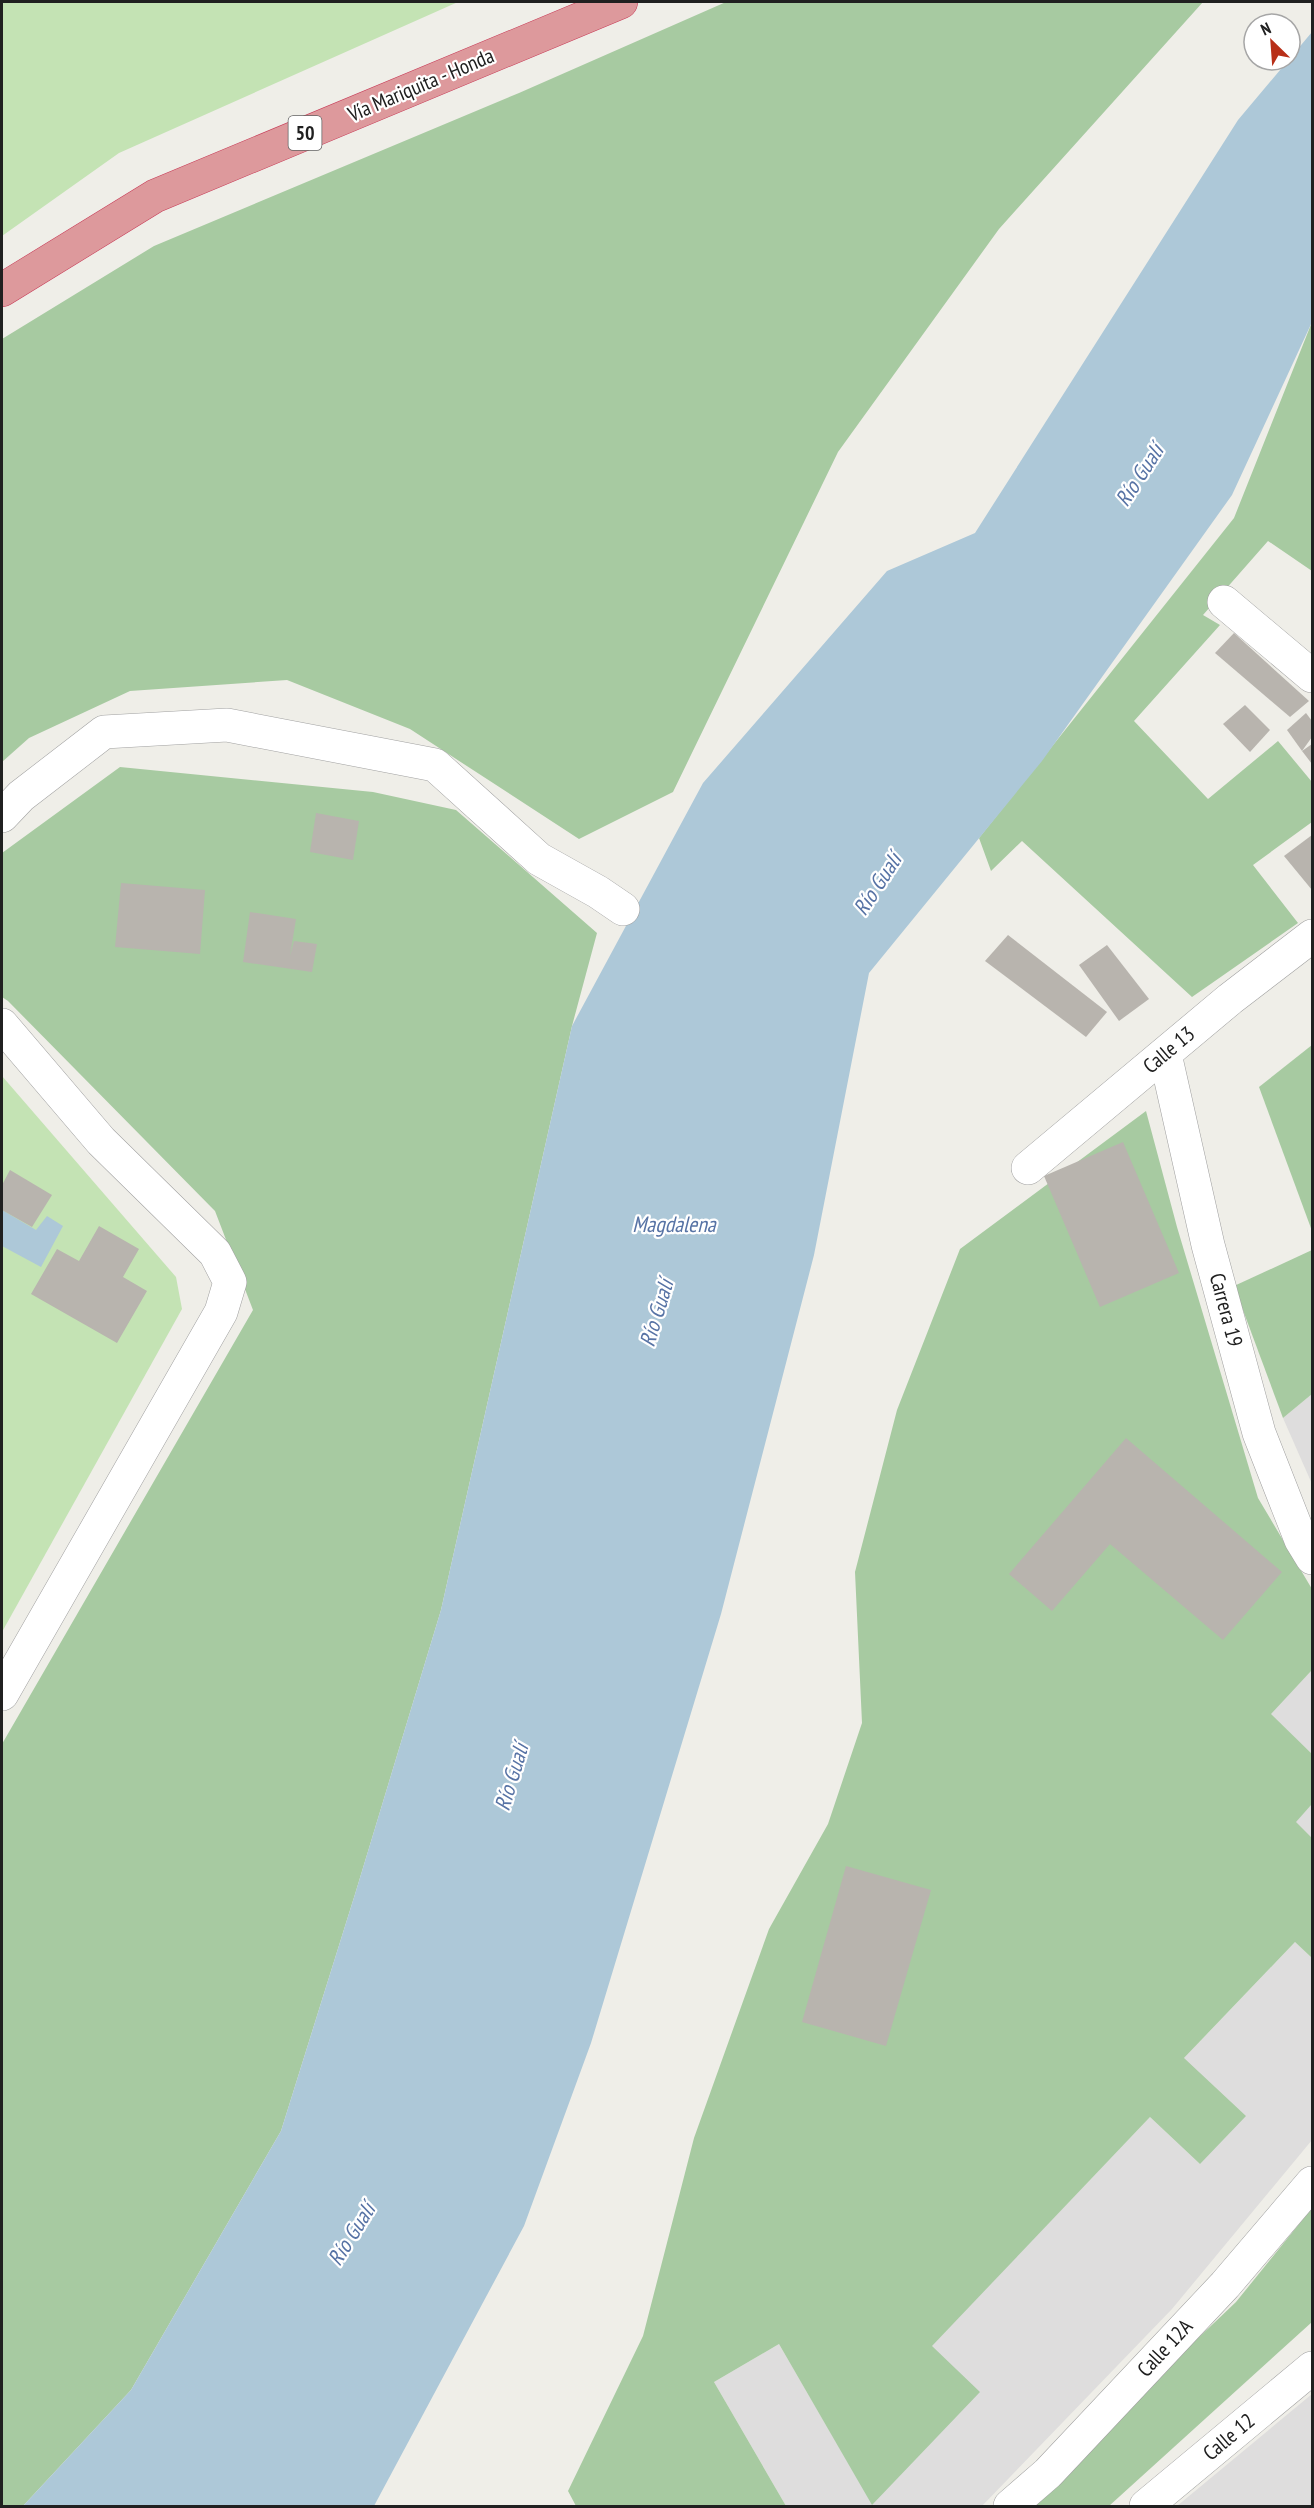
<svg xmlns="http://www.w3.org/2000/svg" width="1314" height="2508" viewBox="0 0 1314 2508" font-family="'PT Sans Narrow',sans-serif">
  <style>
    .residential { fill: #dedddd }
    .grass { fill: #c4e3b4 }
    .forest { fill: #a7caa1 }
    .water { fill: #adc8d8 }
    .building { fill: #b8b4ae }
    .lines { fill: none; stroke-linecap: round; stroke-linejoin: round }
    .minor-casing { stroke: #a1a1a1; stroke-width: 34 }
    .highway-casing { stroke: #c73b57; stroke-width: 34 }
    .minor { stroke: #fff; stroke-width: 33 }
    .highway { stroke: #dd999c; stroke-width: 33 }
    .labels { text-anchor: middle; stroke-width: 4.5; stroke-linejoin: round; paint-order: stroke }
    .shield { fill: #fff; stroke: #636363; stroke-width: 1.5 }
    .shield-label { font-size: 20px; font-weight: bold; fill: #202020 }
    .street-label { font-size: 21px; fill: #202020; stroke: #fff }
    .water-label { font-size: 22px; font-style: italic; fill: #5773a5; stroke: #fff }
  </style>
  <rect width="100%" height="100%" fill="#efeee8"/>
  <g class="residential">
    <polygon points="1312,1394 1312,1484 1283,1418"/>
    <polygon points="1312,1670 1312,1754 1270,1714"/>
    <polygon points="1312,1804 1312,1838 1295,1822"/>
    <polygon points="1295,1942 1312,1958 1312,2140 1172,2309 982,2506 786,2506 714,2382 779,2344 872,2504 931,2346 1150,2117 1200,2164 1184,2058"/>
    <polygon points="1312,2394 1312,2506 1177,2506"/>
  </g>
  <g class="grass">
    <polygon points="2,2 458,2 119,153 2,236"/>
    <polygon points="2,1076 176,1277 182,1309 2,1632"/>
  </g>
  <g class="forest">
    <polygon points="726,2 1203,2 999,229 838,452 673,792 579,839 410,729 287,680 130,691 29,738 2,762 2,339 154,246 519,93"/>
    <polygon points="1312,322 1312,571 1268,541 1203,615 1220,625 1134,721 1208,799 1278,741 1312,782 1312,822 1253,865 1298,923 1192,997 1022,841 991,871 979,838 1234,518"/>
    <polygon points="120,767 373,792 456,810 597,933 572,1026 441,1610 356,1891 281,2131 131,2390 23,2506 2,2506 2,1744 253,1310 215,1211 8,1001 2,997 2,853"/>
    <polygon points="1312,1045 1312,1231 1259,1087"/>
    <polygon points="1146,1111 1177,1227 1258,1498 1312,1589 1312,1670 1271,1714 1312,1754 1312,1804 1296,1822 1312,1838 1312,1958 1295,1942 1184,2058 1246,2116 1200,2164 1150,2117 932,2346 980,2392 872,2505 779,2344 714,2382 786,2506 576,2506 568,2491 643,2336 694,2138 769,1929 828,1824 862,1723 855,1572 897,1410 960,1249"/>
    <polygon points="1312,1250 1312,1394 1283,1418 1234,1286"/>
    <polygon points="1312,2208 1312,2322 1109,2506 1022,2506 1236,2302"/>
  </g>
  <g class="water">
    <polygon points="1312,32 1312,322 1232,495 1042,761 869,973 814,1255 721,1614 591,2043 524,2226 374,2506 23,2506 131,2390 281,2131 356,1891 441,1610 572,1026 703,783 887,571 975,533 1238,120"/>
    <polygon points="2,1210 36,1230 47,1216 63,1226 41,1267 2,1246"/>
  </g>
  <g class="building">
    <polygon points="1234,633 1309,701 1290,717 1215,653"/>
    <polygon points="1245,705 1270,730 1250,752 1223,724"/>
    <polygon points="1306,713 1312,721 1312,737 1302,751 1287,730"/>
    <polygon points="1312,744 1312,764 1302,751"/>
    <polygon points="316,813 359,821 353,860 310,852"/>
    <polygon points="1312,835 1312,890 1284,856"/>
    <polygon points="121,883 205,890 200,954 115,947"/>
    <polygon points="250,912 296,919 290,956 294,941 317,944 312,972 243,962"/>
    <polygon points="1008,935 1107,1012 1086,1037 985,961"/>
    <polygon points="1107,945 1149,999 1119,1021 1079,965"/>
    <polygon points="1123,1142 1179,1273 1100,1307 1044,1176"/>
    <polygon points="10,1170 52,1195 32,1227 2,1210 2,1185"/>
    <polygon points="99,1226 139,1249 123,1277 147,1291 117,1343 31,1294 57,1249 79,1261"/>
    <polygon points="1126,1438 1282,1572 1223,1640 1110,1544 1052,1611 1009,1574"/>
    <polygon points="846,1866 931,1890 886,2046 802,2022"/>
  </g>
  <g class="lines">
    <defs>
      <g id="minor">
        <polyline points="1224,602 1312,676"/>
        <polyline points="2,816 21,796 104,732 227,725 435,765 539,859 598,892 623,909"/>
        <polyline points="2,1025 101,1141 215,1253 230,1282 221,1312 2,1694"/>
        <polyline points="1165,1054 1208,1245 1259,1433 1301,1540 1312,1558"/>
        <polyline points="1028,1168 1230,999 1312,936"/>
        <polyline points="1010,2506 1048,2473 1225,2285 1312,2183"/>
        <polyline points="1146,2506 1312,2368"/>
      </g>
      <polyline id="highway" points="2,290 155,196 621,2"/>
    </defs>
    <use href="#minor" class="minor-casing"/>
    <use href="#highway" class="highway-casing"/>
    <use href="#minor" class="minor"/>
    <use href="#highway" class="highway"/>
  </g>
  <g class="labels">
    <rect class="shield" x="288.5" y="116" width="33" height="34" rx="4.5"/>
    <g class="shield-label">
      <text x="305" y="140">50</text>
    </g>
    <g class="street-label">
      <text transform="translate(421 85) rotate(-23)" y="7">Vía Mariquita - Honda</text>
      <text transform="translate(1169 1050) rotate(-40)" y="7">Calle 13</text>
      <text transform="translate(1226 1310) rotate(75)" y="7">Carrera 19</text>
      <text transform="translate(1165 2348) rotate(-47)" y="7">Calle 12A</text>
      <text transform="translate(1229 2437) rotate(-40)" y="7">Calle 12</text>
    </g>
    <g class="water-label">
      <text transform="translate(1139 475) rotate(-57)" y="8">Río Gualí</text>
      <text transform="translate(877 884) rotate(-57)" y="8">Río Gualí</text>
      <text x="674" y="1232">Magdalena</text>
      <text transform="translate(656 1313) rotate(-73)" y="8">Río Gualí</text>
      <text transform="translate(511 1777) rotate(-73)" y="8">Río Gualí</text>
      <text transform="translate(351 2234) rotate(-58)" y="8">Río Gualí</text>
    </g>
  </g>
  <rect width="1314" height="2508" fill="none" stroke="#202020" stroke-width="6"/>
  <g transform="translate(1272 42) rotate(335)"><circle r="28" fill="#ffffff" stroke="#a6a6a6" stroke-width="1.5"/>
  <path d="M0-4.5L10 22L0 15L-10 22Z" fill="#b82f18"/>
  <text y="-9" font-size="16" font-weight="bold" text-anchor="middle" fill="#202020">N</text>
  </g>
</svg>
